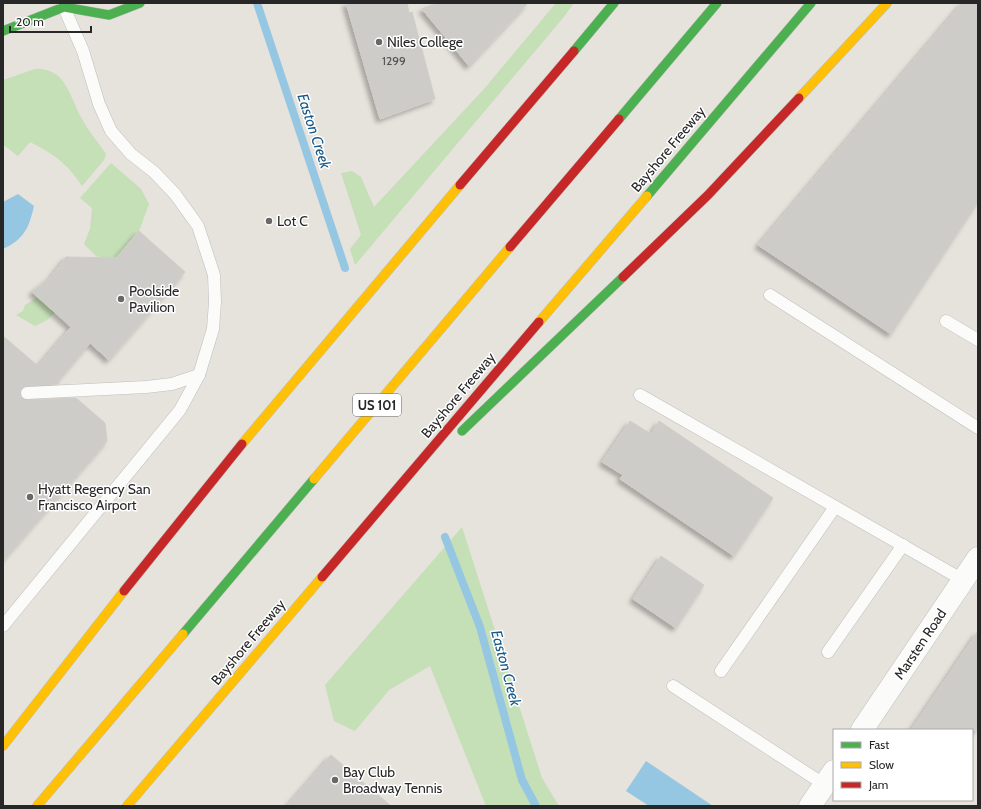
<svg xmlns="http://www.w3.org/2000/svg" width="981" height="809" viewBox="0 0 981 809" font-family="Cabin,sans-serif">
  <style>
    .green { fill: #c5dfb7 }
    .water { fill: #96c7e2 }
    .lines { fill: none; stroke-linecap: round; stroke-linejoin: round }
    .stream { stroke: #96c7e2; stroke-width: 8 }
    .building { fill: #ceccc8; stroke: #d0cdc8; filter: url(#shadow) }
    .lane-casing { stroke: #bfbebe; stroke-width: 13 }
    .street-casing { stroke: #bfbebe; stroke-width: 23 }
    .fast-casing { stroke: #bfbebe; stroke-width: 10 }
    .slow-casing { stroke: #bfbebe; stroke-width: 10 }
    .jam-casing { stroke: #bfbebe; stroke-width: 10 }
    .lane { stroke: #fbfbfa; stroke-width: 12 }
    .street { stroke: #fbfbfa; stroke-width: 22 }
    .fast { stroke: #4caf50; stroke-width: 9 }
    .slow { stroke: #ffc107; stroke-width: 9 }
    .jam { stroke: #c62828; stroke-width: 9 }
    .poi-dot { fill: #6a6866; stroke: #fff; stroke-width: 1.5 }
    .labels { text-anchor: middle; stroke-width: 3; stroke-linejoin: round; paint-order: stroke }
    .number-label { font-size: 12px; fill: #525150 }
    .shield { fill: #fff; stroke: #686868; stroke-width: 1 }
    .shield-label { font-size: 13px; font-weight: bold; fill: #272727 }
    .poi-label { font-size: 14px; fill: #272727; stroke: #fff; text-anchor: start }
    .street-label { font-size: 14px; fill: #272727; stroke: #fff }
    .water-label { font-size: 15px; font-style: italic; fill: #17598b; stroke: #fff }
  </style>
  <defs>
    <filter id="shadow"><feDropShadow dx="-3.5" dy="3.5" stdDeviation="2" flood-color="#0004"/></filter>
  </defs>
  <rect width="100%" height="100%" fill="#e6e2dc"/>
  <g class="green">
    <polygon points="556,3 574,3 563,18 355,265 350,249 361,235 341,173 352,171 361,177 374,207 484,89"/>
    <path d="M35 69C45 68 55 72 62 80 70 90 75 107 82 119 89 132 98 142 106 154L104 160 82 186C67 163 54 154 30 142L18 156 5 146 3 147V80Z"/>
    <polygon points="111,163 141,189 149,204 139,231 110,265 101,257 96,256 84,244 90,229 92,208 80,198"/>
    <path d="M77 257 98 279 63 320 55 313 47 320 35 326 16 315 23 311 25 305C49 291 61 280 77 257Z"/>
    <polygon points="462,527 542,778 559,806 486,806 430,666 389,690 355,731 334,721 325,685"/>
  </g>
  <g class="water">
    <path d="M18 194 34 206C29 228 24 239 3 249V202Z"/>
    <polygon points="646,761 713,806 649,806 626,791"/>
  </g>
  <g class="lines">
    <g class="stream">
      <polyline points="257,3 345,268"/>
      <polyline points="445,537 480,627 522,780 536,806"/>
    </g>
  </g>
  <g class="building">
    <polygon points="346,3 407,3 409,13 412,12 435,99 380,119"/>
    <polygon points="438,3 528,3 469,66 422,9"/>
    <polygon points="962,3 978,3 978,202 891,334 758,245"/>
    <polygon points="139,231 185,272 109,360 90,343 57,382 59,384 27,386 21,389 21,397 27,400 76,398 105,423 107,441 3,561 3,336 38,366 71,327 32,292 50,278 66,257 116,258"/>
    <polygon points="630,421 651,434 659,421 773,498 734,556 620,479 623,475 602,462"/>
    <polygon points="661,556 704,585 676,628 633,599"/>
    <polygon points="978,631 978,730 911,730"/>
    <polygon points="331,755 391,806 287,806"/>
  </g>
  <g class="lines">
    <defs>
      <g id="lane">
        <polyline points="770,295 978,428"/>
        <polyline points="946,321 978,340"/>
        <polyline points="27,393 146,387 172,384 199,375"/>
        <polyline points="640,395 963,580"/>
        <polyline points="3,626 180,410 199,375 213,329 215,302 214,275 198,226 175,194 154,172 131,154 111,131 99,104 83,51 63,5"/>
        <polyline points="828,652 903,545"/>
        <polyline points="721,671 835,507"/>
        <polyline points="673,686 825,785"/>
      </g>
      <g id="street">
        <polyline points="862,730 978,558"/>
        <polyline points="810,806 834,771"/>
      </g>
      <g id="fast">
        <polyline points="3,31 64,7 109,15 140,3"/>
        <polyline points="574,51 614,3"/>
        <polyline points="619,119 717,3"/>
        <polyline points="647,196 811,3"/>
        <polyline points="462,431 623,277"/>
        <polyline points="183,634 314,479"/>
      </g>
      <g id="slow">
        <polyline points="799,98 887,3"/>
        <polyline points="539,322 647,196"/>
        <polyline points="242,444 460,185"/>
        <polyline points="314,479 510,247"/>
        <polyline points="3,746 124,591"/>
        <polyline points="37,806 183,634"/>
        <polyline points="127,806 322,577"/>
      </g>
      <g id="jam">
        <polyline points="460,185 574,51"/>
        <polyline points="510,247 619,119"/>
        <polyline points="623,277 708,195 799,98"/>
        <polyline points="322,577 539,322"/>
        <polyline points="124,591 242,444"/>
      </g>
    </defs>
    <use href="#lane" class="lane-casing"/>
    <use href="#street" class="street-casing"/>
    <use href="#fast" class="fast-casing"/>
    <use href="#slow" class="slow-casing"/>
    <use href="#jam" class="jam-casing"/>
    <use href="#lane" class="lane"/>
    <use href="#street" class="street"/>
    <use href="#fast" class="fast"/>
    <use href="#slow" class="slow"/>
    <use href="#jam" class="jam"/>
  </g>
  <g class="poi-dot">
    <circle cx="379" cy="42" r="4"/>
    <circle cx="269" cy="221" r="4"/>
    <circle cx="121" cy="299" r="4"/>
    <circle cx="30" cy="497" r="4"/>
    <circle cx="335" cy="780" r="4"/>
  </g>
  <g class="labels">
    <g class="number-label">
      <text x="394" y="65">1299</text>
    </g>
    <rect class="shield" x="353" y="394" width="48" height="22" rx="3"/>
    <g class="shield-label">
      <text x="377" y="410">US 101</text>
    </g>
    <g class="poi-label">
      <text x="387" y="47">Niles College</text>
      <text x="277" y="226">Lot C</text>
      <text x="129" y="296">Poolside<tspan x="129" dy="16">Pavilion</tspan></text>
      <text x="38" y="494">Hyatt Regency San<tspan x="38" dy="16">Francisco Airport</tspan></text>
      <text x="343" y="777">Bay Club<tspan x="343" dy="16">Broadway Tennis</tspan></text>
    </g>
    <g class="street-label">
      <text transform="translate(668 149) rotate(-50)" y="5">Bayshore Freeway</text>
      <text transform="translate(458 395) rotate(-50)" y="5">Bayshore Freeway</text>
      <text transform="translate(248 642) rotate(-50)" y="5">Bayshore Freeway</text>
      <text transform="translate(920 644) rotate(-56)" y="5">Marsten Road</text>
    </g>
    <g class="water-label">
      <text transform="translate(314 131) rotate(72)" y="5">Easton Creek</text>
      <text transform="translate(506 668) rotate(75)" y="5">Easton Creek</text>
    </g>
  </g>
  <rect width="981" height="809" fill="none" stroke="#272727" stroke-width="8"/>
  <rect x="833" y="729" width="140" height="72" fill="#ffffff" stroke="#a9a9a9"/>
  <rect x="841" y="742" width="20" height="6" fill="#4caf50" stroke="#a9a9a9"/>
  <text x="869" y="749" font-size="12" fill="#272727">Fast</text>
  <rect x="841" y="762" width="20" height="6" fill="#ffc107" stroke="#a9a9a9"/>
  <text x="869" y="769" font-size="12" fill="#272727">Slow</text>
  <rect x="841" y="782" width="20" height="6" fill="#c62828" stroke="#a9a9a9"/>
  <text x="869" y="789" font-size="12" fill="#272727">Jam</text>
  <path d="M10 26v6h81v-6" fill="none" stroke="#272727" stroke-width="2"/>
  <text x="16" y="26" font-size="12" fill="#272727" stroke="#ffffff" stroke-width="3" paint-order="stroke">20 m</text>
</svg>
